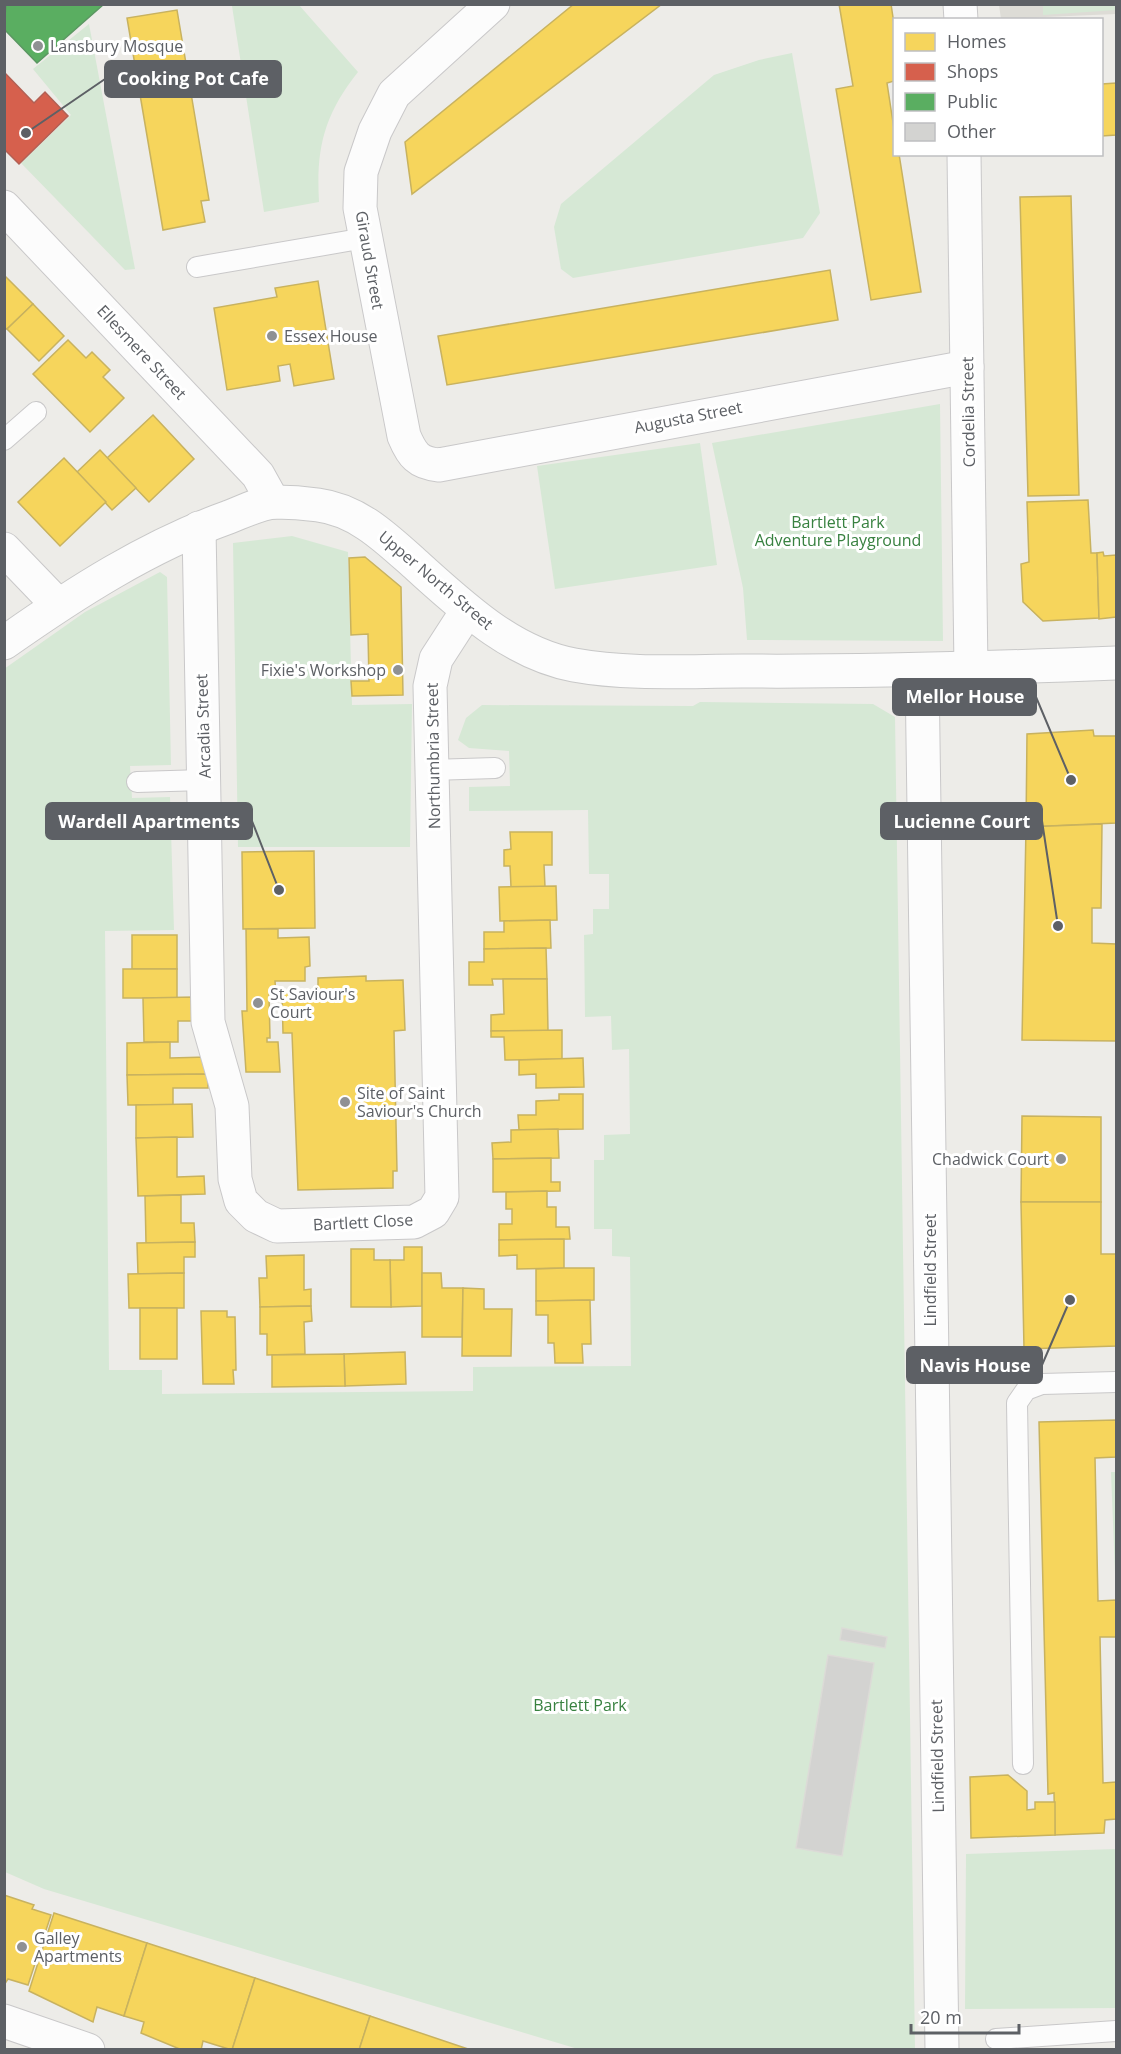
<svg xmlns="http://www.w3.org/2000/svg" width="1121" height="2054" viewBox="0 0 1121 2054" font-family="'Open Sans',sans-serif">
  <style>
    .education { fill: #dddcd6 }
    .green { fill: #d6e8d5 }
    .homes { fill: #f6d55c; stroke: #c8b25f; stroke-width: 1.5 }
    .shops { fill: #d6604d; stroke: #b26054; stroke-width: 1.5 }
    .public { fill: #5aae61; stroke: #5b9762; stroke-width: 1.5 }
    .building { fill: #d3d3d1; stroke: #dcdbd7; stroke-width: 1.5 }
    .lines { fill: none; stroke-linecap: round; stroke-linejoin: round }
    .lane-casing { stroke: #c9c8c9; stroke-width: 22 }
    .street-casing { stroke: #c9c8c9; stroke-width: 35 }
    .secondary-casing { stroke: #c8c8c8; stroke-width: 35 }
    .lane { stroke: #fcfcfc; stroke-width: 20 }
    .street { stroke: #fcfcfc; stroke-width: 33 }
    .secondary { stroke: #fcfcfc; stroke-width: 33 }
    .poi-dot { fill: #8f9193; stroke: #fff; stroke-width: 2 }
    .labels { text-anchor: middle; stroke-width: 6; stroke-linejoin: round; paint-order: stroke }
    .poi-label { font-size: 16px; fill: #5d6065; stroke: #fff; text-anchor: start }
    .street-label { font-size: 16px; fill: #5d6065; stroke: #fff }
    .park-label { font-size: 16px; fill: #388140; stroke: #fff }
    .leader { fill: none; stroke: #5d6065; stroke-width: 2 }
    .callout-dot { fill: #5d6065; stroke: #fff; stroke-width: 2 }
    .callout { fill: #5d6065; stroke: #5d6065; stroke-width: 2 }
    .callout-label { font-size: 18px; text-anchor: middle; font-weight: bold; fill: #fff }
  </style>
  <rect width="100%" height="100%" fill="#edece8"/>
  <polygon class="education" points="999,5 1116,5 1116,14 1001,19"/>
  <g class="green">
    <path d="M245 5H299L358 72C324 115 316 148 319 202L264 212 232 6Z"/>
    <polygon points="1043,5 1116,5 1116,10 1043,15"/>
    <polygon points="89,24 135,269 125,270 21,163 71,115 33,69"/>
    <polygon points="792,53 820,213 803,238 573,278 561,269 554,227 561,204 714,75 759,60"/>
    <polygon points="940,404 943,641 747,640 743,588 712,443"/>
    <polygon points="700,443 717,565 555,589 537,466"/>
    <polygon points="292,536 348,552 352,705 412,704 410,847 238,847 233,543"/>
    <polygon points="160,572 167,577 171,765 130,766 132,798 170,797 174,930 105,931 109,1370 162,1370 162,1394 473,1391 473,1367 631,1366 630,1257 612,1256 612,1229 594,1229 594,1160 604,1160 604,1135 630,1134 629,1049 612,1050 611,1016 585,1017 584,935 593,934 593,909 609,909 609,874 589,874 588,810 469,811 469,787 510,786 509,751 469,748 458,740 466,718 482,705 693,706 700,702 873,704 895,717 915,2049 578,2049 44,1889 5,1872 4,669 85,612"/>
    <polygon points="1111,1472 1116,1472 1116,1573 1115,1573"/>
    <polygon points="1116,1849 1116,2008 965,2009 966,1854"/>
  </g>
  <g class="homes">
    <polygon points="574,4 662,4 412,194 405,142"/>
    <polygon points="839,4 891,4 894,24 894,81 887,83 894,129 894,154 899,154 921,292 871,300 836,89 853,86"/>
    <polygon points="177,10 209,200 201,201 205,222 163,230 127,18"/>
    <polygon points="1116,83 1116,135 1102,136 1102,84"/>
    <polygon points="1071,196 1079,495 1028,496 1020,197"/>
    <polygon points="830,270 838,320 447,385 438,336"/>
    <polygon points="4,275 33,304 7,329 4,327"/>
    <polygon points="318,281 334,379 294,386 290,364 278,366 280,381 227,390 214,308 277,297 275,288"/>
    <polygon points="33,304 64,336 39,361 7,329"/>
    <polygon points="68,340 86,358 92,352 110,370 103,377 124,398 90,432 33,374"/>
    <polygon points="153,415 194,459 149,502 107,458"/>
    <polygon points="100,450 136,488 112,510 77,472"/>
    <polygon points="64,458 106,502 60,546 18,502"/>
    <polygon points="1088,500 1091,553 1097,553 1099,618 1043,621 1023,602 1021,564 1029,562 1027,502"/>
    <polygon points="1103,552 1104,556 1116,555 1116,617 1099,619 1097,553"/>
    <polygon points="365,557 401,587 403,695 352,696 351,681 369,681 368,634 351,635 349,558"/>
    <polygon points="1093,730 1094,736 1116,736 1116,823 1026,827 1027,734"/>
    <polygon points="1102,824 1101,908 1092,908 1092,943 1116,944 1116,1041 1022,1040 1026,827"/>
    <polygon points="510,832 552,832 552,865 544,865 545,887 511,887 510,866 504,866 504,850 511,849"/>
    <polygon points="314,851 315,928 243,929 242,852"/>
    <polygon points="556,886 557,920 500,921 499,887"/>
    <polygon points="550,920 551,948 484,949 484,932 504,932 504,921"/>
    <polygon points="246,929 278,929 278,938 309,937 310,966 305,967 305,981 275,981 276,995 269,995 270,1038 267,1038 267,1042 278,1042 280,1072 246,1072 242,1011 247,1011"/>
    <rect x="132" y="935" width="45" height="34"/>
    <polygon points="546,948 547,979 492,979 493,985 469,985 469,962 484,962 484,949"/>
    <rect x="123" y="969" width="54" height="29"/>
    <polygon points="366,976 366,981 403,980 405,1030 394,1031 397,1171 393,1171 393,1188 298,1190 292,1033 283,1033 282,993 318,992 318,978"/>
    <polygon points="503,979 547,979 548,1031 491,1031 491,1015 504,1014"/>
    <polygon points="195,997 196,1021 178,1021 178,1042 144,1042 143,998"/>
    <polygon points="562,1030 562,1059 505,1060 504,1037 491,1037 491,1031"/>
    <polygon points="170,1042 170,1058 207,1057 208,1074 127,1075 127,1043"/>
    <polygon points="583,1058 584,1087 536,1088 536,1074 519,1075 519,1060"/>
    <polygon points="208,1074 208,1088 173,1088 173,1105 128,1105 127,1075"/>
    <polygon points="559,1094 583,1094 583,1129 519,1130 518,1115 536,1115 536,1101 559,1100"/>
    <polygon points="192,1104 193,1137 136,1138 136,1105"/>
    <polygon points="1022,1116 1101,1117 1101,1202 1021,1202"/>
    <polygon points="558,1129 559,1158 493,1159 492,1143 511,1142 511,1130"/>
    <polygon points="177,1137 177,1177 204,1176 205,1194 138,1196 136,1138"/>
    <polygon points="551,1158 551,1182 560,1182 560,1191 493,1192 493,1159"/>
    <polygon points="547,1191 547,1207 556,1207 556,1227 569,1227 570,1239 499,1240 499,1224 512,1224 512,1209 506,1209 506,1192"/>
    <polygon points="181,1195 181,1223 194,1223 195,1242 146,1243 145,1196"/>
    <polygon points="1021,1202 1101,1202 1101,1254 1116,1254 1116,1346 1024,1349"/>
    <polygon points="564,1239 564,1268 517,1269 517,1255 499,1256 499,1240"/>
    <polygon points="195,1242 195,1257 184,1257 184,1273 138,1274 137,1243"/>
    <polygon points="404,1247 422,1247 422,1306 391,1307 390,1260 404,1260"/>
    <polygon points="351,1249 374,1249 374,1260 390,1260 391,1307 351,1307"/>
    <polygon points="304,1255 304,1290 311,1289 311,1306 260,1307 259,1278 267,1278 266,1256"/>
    <polygon points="564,1268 594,1268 594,1300 536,1301 536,1269"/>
    <polygon points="184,1273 184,1308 129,1308 128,1274"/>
    <polygon points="422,1273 441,1273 442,1288 463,1288 462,1337 422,1337"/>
    <polygon points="463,1288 484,1289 484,1309 512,1309 511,1356 462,1356"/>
    <polygon points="590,1300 591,1344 582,1344 583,1363 555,1363 554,1343 548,1343 548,1315 536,1315 536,1301"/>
    <polygon points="311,1306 312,1321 304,1322 305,1354 267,1355 267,1334 260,1334 260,1307"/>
    <rect x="140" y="1308" width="37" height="51"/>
    <polygon points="201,1311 227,1311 227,1317 235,1317 236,1370 233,1370 234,1384 203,1384"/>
    <polygon points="405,1352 406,1384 345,1386 344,1354"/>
    <polygon points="344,1354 345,1386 272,1387 272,1355"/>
    <polygon points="1116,1420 1116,1457 1095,1458 1098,1601 1116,1600 1116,1637 1100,1637 1103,1783 1116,1782 1116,1819 1105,1820 1104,1833 1055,1835 1054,1793 1048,1794 1039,1422"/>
    <polygon points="1008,1775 1027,1791 1027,1810 1035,1809 1035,1802 1055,1802 1055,1835 971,1838 970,1777"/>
    <polygon points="4,1895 34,1905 32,1909 51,1915 28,1985 8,1979 4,1985"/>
    <polygon points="54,1913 147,1943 124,2016 97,2007 93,2022 29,1991"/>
    <polygon points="147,1943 255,1978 232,2050 203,2041 201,2050 182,2050 141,2033 144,2022 124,2016"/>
    <polygon points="255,1978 370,2016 359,2050 232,2050"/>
    <polygon points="370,2016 471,2050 359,2050"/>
  </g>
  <polygon class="shops" points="4,72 34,103 45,92 68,116 19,164 4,149"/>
  <polygon class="public" points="6,4 104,4 37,63 4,29"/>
  <g class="building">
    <polygon points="842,1628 887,1637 885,1648 840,1640"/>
    <polygon points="828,1655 874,1663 842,1856 796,1848"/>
  </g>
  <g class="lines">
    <defs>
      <g id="lane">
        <polyline points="197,267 365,238"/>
        <polyline points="4,440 36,412"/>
        <polyline points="431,770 495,768"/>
        <polyline points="137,782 204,780"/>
        <polyline points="1023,1764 1017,1403 1026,1390 1042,1384 1116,1382"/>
        <polyline points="996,2039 1116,2031"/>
      </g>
      <g id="street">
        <path d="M493 4 394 94 375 131 361 172 360 208 404 436C412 455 418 463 439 465L967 367"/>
        <polyline points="960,4 961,20"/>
        <polyline points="964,154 971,669"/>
        <polyline points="4,207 258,475 273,502"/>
        <polyline points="199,528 208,1022 232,1106 235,1179 241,1201 256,1216 277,1226 414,1222 433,1212 442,1197 430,686 436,659 467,611"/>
        <polyline points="4,549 58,605"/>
        <polyline points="922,671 942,2050"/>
        <polyline points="4,2021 88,2050"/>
      </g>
      <path id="secondary" d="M4 643C75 593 148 546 229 517 244 511 260 503 275 502 289 502 304 503 318 505 357 510 385 537 414 563 461 605 510 653 574 665 629 675 687 671 743 671 868 672 992 668 1116 663"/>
    </defs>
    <use href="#lane" class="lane-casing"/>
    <use href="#street" class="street-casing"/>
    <use href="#secondary" class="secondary-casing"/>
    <use href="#lane" class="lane"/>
    <use href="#street" class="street"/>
    <use href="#secondary" class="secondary"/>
  </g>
  <g class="poi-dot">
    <circle cx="38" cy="46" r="6"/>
    <circle cx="272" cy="336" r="6"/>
    <circle cx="398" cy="670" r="6"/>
    <circle cx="258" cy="1003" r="6"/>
    <circle cx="345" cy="1102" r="6"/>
    <circle cx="1061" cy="1159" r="6"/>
    <circle cx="22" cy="1947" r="6"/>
  </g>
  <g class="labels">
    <g class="poi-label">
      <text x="50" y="52">Lansbury Mosque</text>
      <text x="284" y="342">Essex House</text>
      <text x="386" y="676" text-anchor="end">Fixie's Workshop</text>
      <text x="270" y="1000">St Saviour's<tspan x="270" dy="18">Court</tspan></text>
      <text x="357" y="1099">Site of Saint<tspan x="357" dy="18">Saviour's Church</tspan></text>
      <text x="1049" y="1165" text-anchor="end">Chadwick Court</text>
      <text x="34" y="1944">Galley<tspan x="34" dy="18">Apartments</tspan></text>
    </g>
    <g class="street-label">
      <text transform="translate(370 260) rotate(80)" y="6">Giraud Street</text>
      <text transform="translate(142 352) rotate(47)" y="6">Ellesmere Street</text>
      <text transform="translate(968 412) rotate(-91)" y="6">Cordelia Street</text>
      <text transform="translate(688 417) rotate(-11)" y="6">Augusta Street</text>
      <text transform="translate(436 580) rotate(40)" y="6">Upper North Street</text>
      <text transform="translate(203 726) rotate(-92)" y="6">Arcadia Street</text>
      <text transform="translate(433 756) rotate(-91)" y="6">Northumbria Street</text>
      <text transform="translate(363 1222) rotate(-3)" y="6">Bartlett Close</text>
      <text transform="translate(930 1270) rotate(-90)" y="6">Lindfield Street</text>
      <text transform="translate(937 1756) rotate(-91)" y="6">Lindfield Street</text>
    </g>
    <g class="park-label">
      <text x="838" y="528">Bartlett Park<tspan x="838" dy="18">Adventure Playground</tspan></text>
      <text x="580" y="1711">Bartlett Park</text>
    </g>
  </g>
  <path class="leader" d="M26 133L105 79M1071 780L1036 697M1058 926L1042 821M279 890L252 821M1070 1300L1042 1365"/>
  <g class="callout-dot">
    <circle cx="26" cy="133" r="6"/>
    <circle cx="1071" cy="780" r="6"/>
    <circle cx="1058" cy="926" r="6"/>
    <circle cx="279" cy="890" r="6"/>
    <circle cx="1070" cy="1300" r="6"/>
  </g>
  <g class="callout">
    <rect x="105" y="61" width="176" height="36" rx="6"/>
    <rect x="893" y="679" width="143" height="36" rx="6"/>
    <rect x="881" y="803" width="161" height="36" rx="6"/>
    <rect x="46" y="803" width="206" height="36" rx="6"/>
    <rect x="907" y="1347" width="135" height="36" rx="6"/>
  </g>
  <g class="callout-label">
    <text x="193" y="85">Cooking Pot Cafe</text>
    <text x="965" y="703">Mellor House</text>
    <text x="962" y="828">Lucienne Court</text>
    <text x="149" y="828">Wardell Apartments</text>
    <text x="975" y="1372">Navis House</text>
  </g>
  <rect width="1121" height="2054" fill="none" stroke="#5d6065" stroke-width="12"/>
  <rect x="893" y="18" width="210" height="138" fill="#ffffff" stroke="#bebfc1" stroke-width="1.5"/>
  <rect x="905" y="33" width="30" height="18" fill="#f6d55c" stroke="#bebfc1" stroke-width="1.5"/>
  <text x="947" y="48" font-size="18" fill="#5d6065">Homes</text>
  <rect x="905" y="63" width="30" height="18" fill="#d6604d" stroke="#bebfc1" stroke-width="1.5"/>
  <text x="947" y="78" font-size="18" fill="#5d6065">Shops</text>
  <rect x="905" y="93" width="30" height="18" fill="#5aae61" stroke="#bebfc1" stroke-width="1.5"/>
  <text x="947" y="108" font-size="18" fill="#5d6065">Public</text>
  <rect x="905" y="123" width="30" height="18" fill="#d3d3d1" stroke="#bebfc1" stroke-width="1.5"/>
  <text x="947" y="138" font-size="18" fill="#5d6065">Other</text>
  <path d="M911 2024v9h108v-9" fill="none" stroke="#5d6065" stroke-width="3"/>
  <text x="920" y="2024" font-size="18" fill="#5d6065" stroke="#ffffff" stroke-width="4.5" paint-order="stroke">20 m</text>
</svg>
